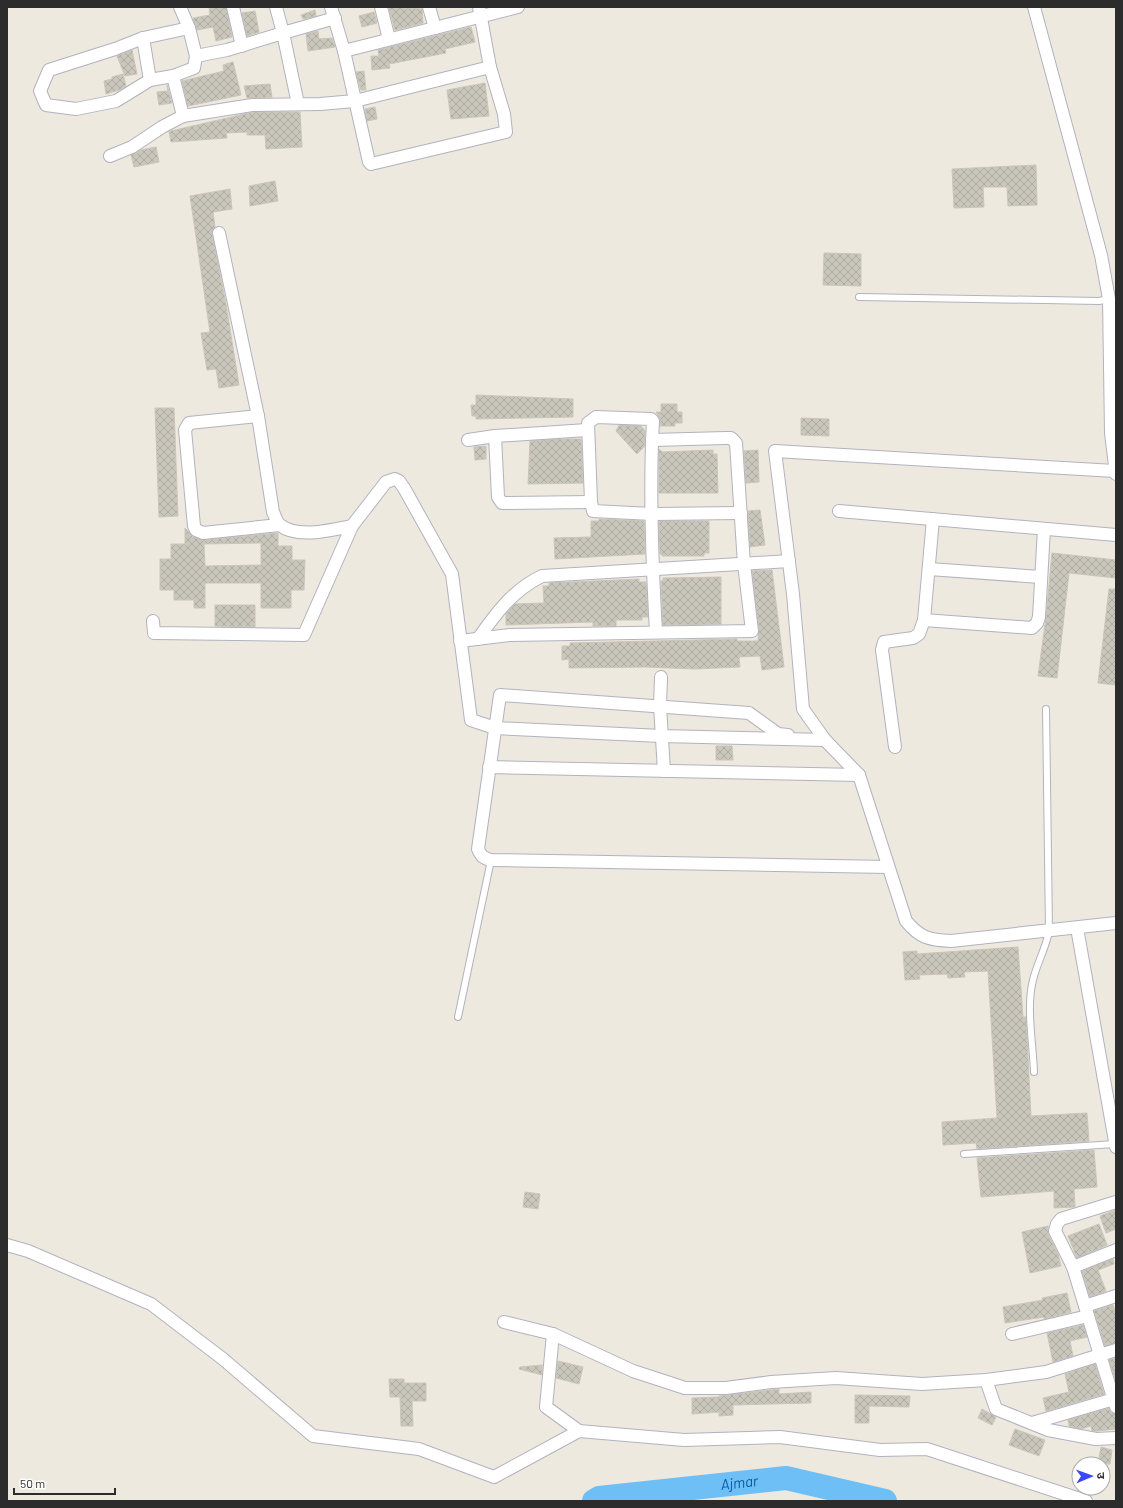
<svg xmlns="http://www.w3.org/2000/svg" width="1123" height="1508" viewBox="0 0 1123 1508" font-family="Barlow,'Noto Sans Devanagari',sans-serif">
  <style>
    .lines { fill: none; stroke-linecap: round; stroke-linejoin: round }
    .river { stroke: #6dbff5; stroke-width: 24 }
    .building { fill: url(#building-cross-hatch); stroke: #cac6b7; fill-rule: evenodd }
    .lane-casing { stroke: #b2b2c0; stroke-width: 8 }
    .street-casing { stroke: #b2b2c0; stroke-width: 14 }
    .lane { stroke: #fff; stroke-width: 6 }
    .street { stroke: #fff; stroke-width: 12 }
    .labels { text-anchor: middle; stroke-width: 4; stroke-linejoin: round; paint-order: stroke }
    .water-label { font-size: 15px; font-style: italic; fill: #075ba5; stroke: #fff }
  </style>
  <defs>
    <pattern id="building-cross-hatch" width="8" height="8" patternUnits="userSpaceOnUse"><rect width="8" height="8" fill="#c9c7bc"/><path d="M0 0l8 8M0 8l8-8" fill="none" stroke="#adaba2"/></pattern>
  </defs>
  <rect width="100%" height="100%" fill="#eee9de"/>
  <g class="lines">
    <path class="river" id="s1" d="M594 1501 599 1498 786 1478 885 1501"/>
  </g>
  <g class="building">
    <polygon points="209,7 226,7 232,37 216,41 213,27 197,30 193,18 210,15"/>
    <polygon points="393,7 422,9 423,23 395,30 389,8"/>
    <polygon points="315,10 316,16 303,19 301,15"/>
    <polygon points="255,11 259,32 247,36 242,13"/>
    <polygon points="374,12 377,23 362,27 359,16"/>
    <polygon points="471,27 475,42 445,49 446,53 389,64 390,68 372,70 371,56 379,56 378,50"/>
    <polygon points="318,31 319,39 332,38 335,47 308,51 306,34"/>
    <polygon points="132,50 137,74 125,76 117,56"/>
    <polygon points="233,62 241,95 188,106 182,81 224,71 223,65"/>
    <polygon points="364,71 366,90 361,90 356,72"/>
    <polygon points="123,74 126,86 119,90 106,94 104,81 112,79 112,77"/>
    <polygon points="485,83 489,116 451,119 447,90"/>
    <polygon points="270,84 272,97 247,98 244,86"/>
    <polygon points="167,85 172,103 159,105 157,92 168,91"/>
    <polygon points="375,107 377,119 367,121 365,109"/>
    <polygon points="253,112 300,112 302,147 266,149 265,135 247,135 247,132 226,133 227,138 171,142 169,132 171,131"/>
    <polygon points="156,147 159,162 134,167 131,155 141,150"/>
    <polygon points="1036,165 1037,205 1008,206 1007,187 983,187 984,207 954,208 952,169"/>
    <polygon points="275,181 278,201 250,206 249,186"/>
    <polygon points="230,189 232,209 213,212 215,227 212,234 226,304 239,385 219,388 216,369 207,370 201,333 210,332 190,196"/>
    <polygon points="824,253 861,254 861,286 823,285"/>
    <polygon points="476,395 573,399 573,417 476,419 476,416 472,416 471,405 476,405"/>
    <polygon points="661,404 677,404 677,412 682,412 682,423 675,423 675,426 660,426 660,419 656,412 661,412"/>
    <polygon points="155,408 174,408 178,516 159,517"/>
    <polygon points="801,418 829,419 829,436 801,435"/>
    <polygon points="619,425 641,426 645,431 644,447 637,454 616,431"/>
    <polygon points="557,439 581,439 583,483 528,484 530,441"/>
    <polygon points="486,446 486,459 475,460 474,447"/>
    <polygon points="659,449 662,452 713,450 713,454 717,454 718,493 659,493"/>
    <polygon points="758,450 759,482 746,483 744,451"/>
    <polygon points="760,510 765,545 750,547 748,511"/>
    <polygon points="599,519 644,521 645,554 555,559 554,538 591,537 591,521 599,521"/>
    <polygon points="659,521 709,521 709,553 704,553 704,556 662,556 662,554 660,554"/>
    <path d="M185 528 193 537 203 540 278 533V546H292V560H305L304 590H291V608H261V583H205V608H194V600H174V590H160V559H171V544H185ZM261 543V565L205 566 204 544Z"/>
    <polygon points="1052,553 1116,560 1116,578 1069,573 1057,678 1038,676 1046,617"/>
    <polygon points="772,570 784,667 762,670 760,656 739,657 740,667 695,669 645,667 569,668 569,659 562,660 562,646 570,646 570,643 737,639 737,641 758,641 759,630 752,571"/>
    <polygon points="721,577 721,624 663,625 661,581 663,581 663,578"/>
    <polygon points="639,579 639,582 646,582 648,617 642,617 642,620 616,620 616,626 593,626 593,622 506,625 506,614 515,604 544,603 543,586 549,586 549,583"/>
    <polygon points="1109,589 1116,589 1116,685 1098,683"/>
    <polygon points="215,605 255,605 255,627 215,626"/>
    <polygon points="716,746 732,746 733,760 716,760"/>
    <polygon points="1018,947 1023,1017 1026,1017 1031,1116 1087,1113 1089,1141 977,1149 976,1143 943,1145 942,1122 997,1118 988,971 964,972 965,977 948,978 947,974 919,975 920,979 905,980 903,952 917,951 917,954"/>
    <polygon points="1094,1150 1097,1187 1074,1189 1075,1207 1054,1208 1054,1191 981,1197 977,1158"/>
    <polygon points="525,1192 540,1194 538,1209 523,1207"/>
    <polygon points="1116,1210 1116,1229 1106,1233 1100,1216"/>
    <polygon points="1099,1224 1107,1245 1077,1258 1068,1236"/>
    <polygon points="1048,1226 1048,1234 1058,1254 1061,1266 1030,1273 1022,1232"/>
    <polygon points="1113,1259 1114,1264 1098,1270 1106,1291 1090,1297 1082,1271"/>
    <polygon points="1067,1293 1071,1312 1044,1319 1044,1317 1005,1323 1003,1307 1043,1300 1042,1298"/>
    <polygon points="1113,1305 1116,1314 1116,1343 1105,1346 1094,1311"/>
    <polygon points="1083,1325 1087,1337 1070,1341 1073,1356 1053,1362 1047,1333"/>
    <polygon points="1116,1358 1116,1381 1109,1360"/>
    <polygon points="558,1361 583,1367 579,1384 556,1378"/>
    <polygon points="1095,1364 1104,1394 1046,1411 1043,1398 1069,1392 1065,1374"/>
    <polygon points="542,1365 542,1375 519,1369 520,1367"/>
    <polygon points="389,1379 404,1379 404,1383 426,1383 426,1401 412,1401 413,1426 401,1426 400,1397 390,1397"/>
    <polygon points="779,1389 779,1394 811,1392 811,1403 733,1405 733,1415 719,1416 719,1412 692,1414 692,1398 719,1397 719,1396"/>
    <polygon points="855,1395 910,1396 909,1407 869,1406 869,1423 855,1423"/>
    <polygon points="1109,1408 1111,1413 1116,1414 1116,1429 1097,1431 1092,1431 1091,1426 1081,1429 1069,1426 1068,1420"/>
    <polygon points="982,1409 996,1417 992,1425 978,1418"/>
    <polygon points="1015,1429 1045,1440 1039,1456 1009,1445"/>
    <polygon points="1101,1447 1112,1450 1110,1464 1098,1464"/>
  </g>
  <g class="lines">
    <defs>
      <g id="lane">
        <polyline points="859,297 1099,301 1109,299"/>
        <polyline points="458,1017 491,860"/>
        <path d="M1034 1072C1033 1044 1026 1007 1033 980 1037 963 1046 948 1049 931L1046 709"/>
        <polyline points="964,1154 1115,1144"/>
      </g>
      <g id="street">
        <polyline points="180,7 189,28 196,56 227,50 283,33 298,104"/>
        <polyline points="233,7 242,46"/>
        <polyline points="276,7 283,33 335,18"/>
        <polyline points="331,7 344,51 369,162 371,164 506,132 504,114 490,67 479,7"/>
        <polyline points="381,7 389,39"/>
        <polyline points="429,7 435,28"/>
        <polyline points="1034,7 1101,255 1109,299 1111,433 1116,474"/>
        <polyline points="189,28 143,38 115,49 49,70 40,91 46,105 76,109 116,101 150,80 173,76 194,68 196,56"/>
        <polyline points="143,38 150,80"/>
        <polyline points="344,51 518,7"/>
        <polyline points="173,76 183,116"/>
        <polyline points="110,156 132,147 162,127 183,116 252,105 320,104 355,101 490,67"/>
        <path d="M219 233 258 416 273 512C275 516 277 523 280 525 297 539 332 530 352 526"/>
        <polyline points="258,416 189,423 185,430 194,526 196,530 203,533 279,525"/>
        <polyline points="495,436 498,497 502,503 591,502"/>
        <polyline points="468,440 495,436 587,430"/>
        <polyline points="839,511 1116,535"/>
        <polyline points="929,569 1041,577"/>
        <polyline points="924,620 933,519"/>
        <polyline points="153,621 154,633 304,635 352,526 386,482 395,479 399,481 404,488 452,574 471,720 495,728 661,736 825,740 803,709 793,594 775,451 1115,471"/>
        <path d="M656 632C652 562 649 491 653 421L651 419 596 417 588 423 591 502 593 511 652 514 741 513"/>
        <path d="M478 639C496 613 513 590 542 576L789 561"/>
        <polyline points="460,641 510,635 752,631 744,564 736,443 731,438 726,438 652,440"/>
        <polyline points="661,677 660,706 664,771"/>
        <path d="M788 735 778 734 749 713 500 695 478 849C481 856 483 858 491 860L888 867"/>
        <polyline points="817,739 825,740 859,775"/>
        <polyline points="895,747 882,650 884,642 913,638 919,634 924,620 1032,628 1037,623 1039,617 1044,529"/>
        <path d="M489 767 859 775 906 921C920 938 929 940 951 941L1116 923"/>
        <polyline points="1077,928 1116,1147"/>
        <polyline points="1116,1202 1061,1219 1057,1224 1055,1231 1073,1267 1116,1407"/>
        <polyline points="7,1245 28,1251 151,1304 223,1359 313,1436 419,1449 494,1477 579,1431 684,1440 780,1437 880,1450 927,1449 1086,1501"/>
        <polyline points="1073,1267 1116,1250"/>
        <polyline points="1085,1306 1116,1296"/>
        <polyline points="504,1322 553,1334 633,1371 685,1388 726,1388 771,1382 836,1378 922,1384 986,1380 1046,1372 1116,1350"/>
        <polyline points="553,1334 546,1407 579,1431"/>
        <polyline points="1012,1334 1088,1316"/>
        <polyline points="986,1380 996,1409 1048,1430 1096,1439 1116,1438"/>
        <polyline points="1032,1423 1114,1399"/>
      </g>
    </defs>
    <use href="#lane" class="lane-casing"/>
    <use href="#street" class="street-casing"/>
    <use href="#lane" class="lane"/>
    <use href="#street" class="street"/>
  </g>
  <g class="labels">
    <g class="water-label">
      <text dy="5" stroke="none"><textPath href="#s1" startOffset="147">Ajmar</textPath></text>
    </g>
  </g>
  <rect width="1123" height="1508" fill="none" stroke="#2c2c2c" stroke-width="16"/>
  <g transform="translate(1091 1476) rotate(88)"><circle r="19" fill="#ffffff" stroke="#ababab"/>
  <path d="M0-3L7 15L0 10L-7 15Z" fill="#3a46ff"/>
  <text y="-6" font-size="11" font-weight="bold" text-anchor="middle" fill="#2c2c2c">उ</text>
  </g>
  <path d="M14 1488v6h101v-6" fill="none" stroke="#2c2c2c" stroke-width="2"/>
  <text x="20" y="1488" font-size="12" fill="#2c2c2c" stroke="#ffffff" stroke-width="3" paint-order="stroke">50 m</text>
</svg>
